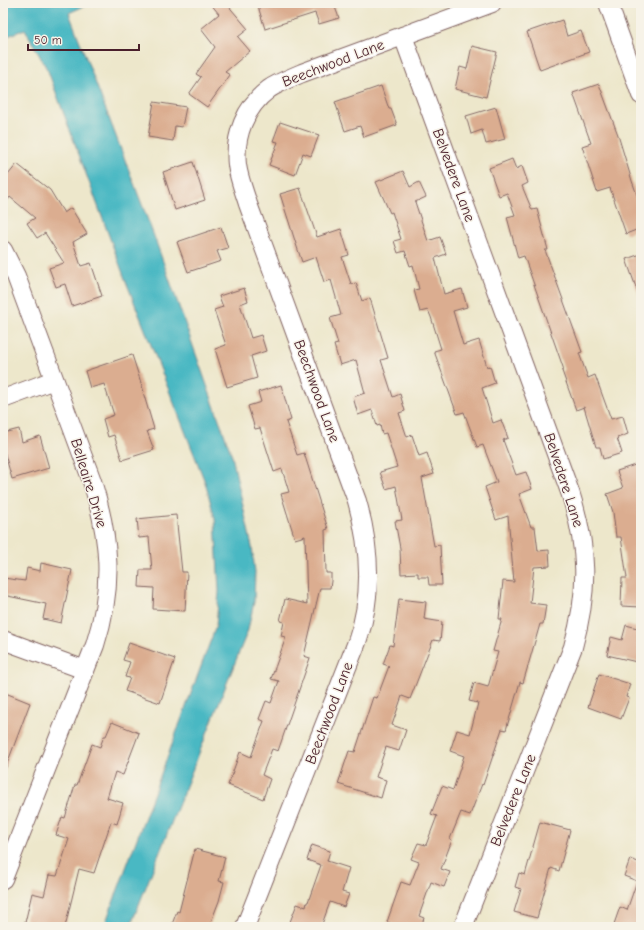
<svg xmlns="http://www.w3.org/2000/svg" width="644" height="930" viewBox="0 0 644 930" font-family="'Comic Neue',sans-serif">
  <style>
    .water { fill: #4ab8c3; stroke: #4a6c77 }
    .building { fill: #dbad90 }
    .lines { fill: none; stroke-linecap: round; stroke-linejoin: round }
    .minor-casing { stroke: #836563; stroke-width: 20 }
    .minor { stroke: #fff; stroke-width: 18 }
    .labels { text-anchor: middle; stroke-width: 3; stroke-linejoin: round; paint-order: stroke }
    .street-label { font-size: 15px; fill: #4a1f2b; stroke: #f7f3e8 }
  </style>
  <rect width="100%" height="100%" fill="#f7f3e8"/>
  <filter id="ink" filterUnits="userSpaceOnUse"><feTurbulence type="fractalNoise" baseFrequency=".025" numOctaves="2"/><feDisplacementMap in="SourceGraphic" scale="8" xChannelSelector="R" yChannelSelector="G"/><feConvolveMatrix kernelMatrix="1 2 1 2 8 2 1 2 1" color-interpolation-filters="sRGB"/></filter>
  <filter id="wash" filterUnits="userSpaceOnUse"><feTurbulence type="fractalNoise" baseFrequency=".012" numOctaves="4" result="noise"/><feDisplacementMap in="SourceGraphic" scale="16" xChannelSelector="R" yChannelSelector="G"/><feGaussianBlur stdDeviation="0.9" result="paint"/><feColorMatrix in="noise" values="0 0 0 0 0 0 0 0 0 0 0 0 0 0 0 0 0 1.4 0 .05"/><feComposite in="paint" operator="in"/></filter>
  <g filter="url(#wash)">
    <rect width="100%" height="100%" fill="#ede7cb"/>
    <polygon class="water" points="3,3 91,3 69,13 154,236 232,456 252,547 255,572 254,602 248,630 130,927 104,927 216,626 219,591 215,519 205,482 125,279 48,71 25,29 3,38"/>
    <g id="blocks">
      <g class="building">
        <polygon points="210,3 226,3 248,29 238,37 250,51 225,72 230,75 207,107 189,94 201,77 196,74 215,47 201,29 219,14"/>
        <polygon points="257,3 338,3 338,6 335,7 339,18 319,24 315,13 265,29"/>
        <polygon points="562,20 567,36 581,31 589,52 540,70 527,32"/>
        <polygon points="472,46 497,52 486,97 455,89 460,67 467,69"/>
        <polygon points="599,84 618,135 632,181 641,206 641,228 626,234 610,188 597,192 582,146 591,143 573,93"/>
        <polygon points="381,86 389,109 391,109 397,125 364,137 360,126 345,131 335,102"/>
        <polygon points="154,102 186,107 182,127 175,126 173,141 148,137"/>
        <polygon points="496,107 505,139 486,144 482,130 471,134 466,116"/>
        <polygon points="280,122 319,135 311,156 303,153 295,175 269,165 278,142 273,141"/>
        <polygon points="512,159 516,169 522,166 528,183 522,186 532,210 537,209 548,250 545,250 582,352 579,353 588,378 595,375 611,419 623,416 628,434 617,438 622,453 603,459 600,447 596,447 584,407 576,410 562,371 564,370 524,256 518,258 507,217 515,215 507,193 499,196 489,168"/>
        <polygon points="193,162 205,200 175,210 163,172"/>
        <polygon points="17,164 50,190 64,213 71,208 87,234 73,242 81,266 91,263 102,296 72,306 65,284 56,287 49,268 64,263 45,233 37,238 27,223 35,218 10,197 3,206 3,181"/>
        <polygon points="403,171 410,187 419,182 426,197 415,202 428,241 440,237 446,254 435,258 444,294 462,289 467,307 453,311 463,345 479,340 487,367 490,366 495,383 482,388 493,423 501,420 508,438 503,440 516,475 526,472 532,489 519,494 531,527 535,527 538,551 549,550 550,566 534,567 530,603 546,605 543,624 540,624 523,683 520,682 506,730 502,729 483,785 482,784 470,815 461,812 450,839 452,840 441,869 450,872 444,887 431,882 419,916 424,918 421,927 402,927 387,922 401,882 410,885 419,862 411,859 418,843 426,845 437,816 431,814 442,786 453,790 464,756 450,751 457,730 470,734 478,703 469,701 474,683 488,687 498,652 493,651 502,619 499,619 503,581 514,582 508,516 496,520 485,487 497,482 483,445 477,447 464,412 457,414 434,351 441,349 431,317 428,310 420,312 414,290 419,289 413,265 410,266 405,251 398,253 394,241 401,239 392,212 390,213 376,182"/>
        <polygon points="300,188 317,237 341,229 349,255 342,257 351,284 356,283 362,301 370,298 388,358 381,360 393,397 400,394 405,411 399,413 407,437 412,435 419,456 427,453 434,474 422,478 434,546 440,545 442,585 429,585 428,577 418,577 418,573 401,574 400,548 395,521 402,520 396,486 386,489 380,472 397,467 386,433 382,434 380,425 377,426 372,410 358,415 353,397 365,393 356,360 340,365 334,345 338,344 330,318 341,315 331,280 324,282 316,257 302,262 296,244 280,194"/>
        <polygon points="221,227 228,248 217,251 221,261 188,272 177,242"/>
        <polygon points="641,254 641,296 639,296 626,259"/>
        <polygon points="244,288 248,301 240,304 251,338 261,335 266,351 251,356 257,378 227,387 215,349 226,345 214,310 223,307 219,296"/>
        <polygon points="132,355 144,392 143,392 154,429 147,431 154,450 122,460 114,435 108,437 103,419 114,415 104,384 90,388 85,371"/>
        <polygon points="281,385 291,420 286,422 297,455 304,453 328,529 325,530 326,573 331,573 331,581 330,588 320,588 304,656 310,658 278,751 272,749 262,775 270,779 263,799 228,785 240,752 251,757 264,721 259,719 266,701 271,703 279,681 271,679 286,637 281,636 284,622 280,621 285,599 307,604 305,536 295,539 281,494 289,492 282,469 274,472 260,428 255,429 248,406 261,402 258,392"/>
        <polygon points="19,429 22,442 40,436 49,468 12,479 3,447 3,433"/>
        <polygon points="638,464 641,473 641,607 621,606 622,578 627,578 621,537 616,537 613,512 607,494 623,488 617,471"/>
        <polygon points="176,515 182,572 187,572 185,611 153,609 154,588 139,587 140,570 152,570 149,537 139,538 137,519"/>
        <polygon points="41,563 72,570 61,623 43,619 46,604 3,595 3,578 25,581 27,568 40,571"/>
        <polygon points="399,599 426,602 424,619 442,622 440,641 433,640 410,699 402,696 392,725 406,730 399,751 386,747 376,777 386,780 381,798 338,784 349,751 355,752 373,697 377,698 389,666 383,664 390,645 393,646"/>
        <polygon points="626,625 641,629 641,663 607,655 611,637 622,640"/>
        <polygon points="129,643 175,659 160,703 125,691 130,678 125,677 130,662 123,660"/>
        <polygon points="599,674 630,684 626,697 629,698 621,719 588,707"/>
        <polygon points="3,692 30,703 4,772 3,771"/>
        <polygon points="112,722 139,733 123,775 115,772 107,798 123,803 117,824 111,822 94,873 79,869 65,927 24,927 32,893 44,896 49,875 57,876 69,839 56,835 62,817 65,818 75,785 77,785 92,744 100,747 104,736 106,736"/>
        <polygon points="540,822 570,830 559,871 551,868 537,918 514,912 521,889 515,887 519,873 525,875"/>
        <polygon points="312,845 330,851 327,861 349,868 342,892 349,894 344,907 330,902 321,927 288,927 297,904 306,907 307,902 308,902 321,865 307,860"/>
        <polygon points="195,849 225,857 219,881 224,882 219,901 209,927 171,927 177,911 179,912"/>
        <polygon points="630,859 641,863 641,927 613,927 620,907 627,910 637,881 624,876"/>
      </g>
    </g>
  </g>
  <g filter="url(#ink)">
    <use href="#blocks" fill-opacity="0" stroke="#836563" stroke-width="1"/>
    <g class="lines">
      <defs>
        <g id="minor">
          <polyline points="608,3 641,95"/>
          <path d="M403 36 570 492C588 548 589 590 573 647L463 927"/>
          <path d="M3 250 16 276 92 481C110 539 114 586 95 645L3 879"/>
          <polyline points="3,399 54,380"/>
          <polyline points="3,640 85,670"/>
          <path d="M245 927 357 642C373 597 370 547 357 501L248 204C244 191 239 179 237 165 234 136 245 107 269 89 279 82 291 78 302 73L492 3"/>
        </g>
      </defs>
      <use href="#minor" class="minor-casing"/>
      <use href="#minor" class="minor"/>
    </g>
  </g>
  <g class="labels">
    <g class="street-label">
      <text transform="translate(333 63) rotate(-21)" y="5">Beechwood Lane</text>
      <text transform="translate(454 175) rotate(70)" y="5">Belvedere Lane</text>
      <text transform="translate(317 391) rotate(70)" y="5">Beechwood Lane</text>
      <text transform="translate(564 480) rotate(72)" y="5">Belvedere Lane</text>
      <text transform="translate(89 483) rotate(73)" y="5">Belleaire Drive</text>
      <text transform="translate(329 713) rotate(-69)" y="5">Beechwood Lane</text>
      <text transform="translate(513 800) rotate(-68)" y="5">Belvedere Lane</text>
    </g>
  </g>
  <rect width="644" height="930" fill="none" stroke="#f7f3e8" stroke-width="16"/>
  <path d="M28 44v6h111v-6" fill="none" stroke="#4a1f2b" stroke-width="2"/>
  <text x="34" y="44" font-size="12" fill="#4a1f2b" stroke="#f7f3e8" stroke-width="3" paint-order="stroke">50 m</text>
</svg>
